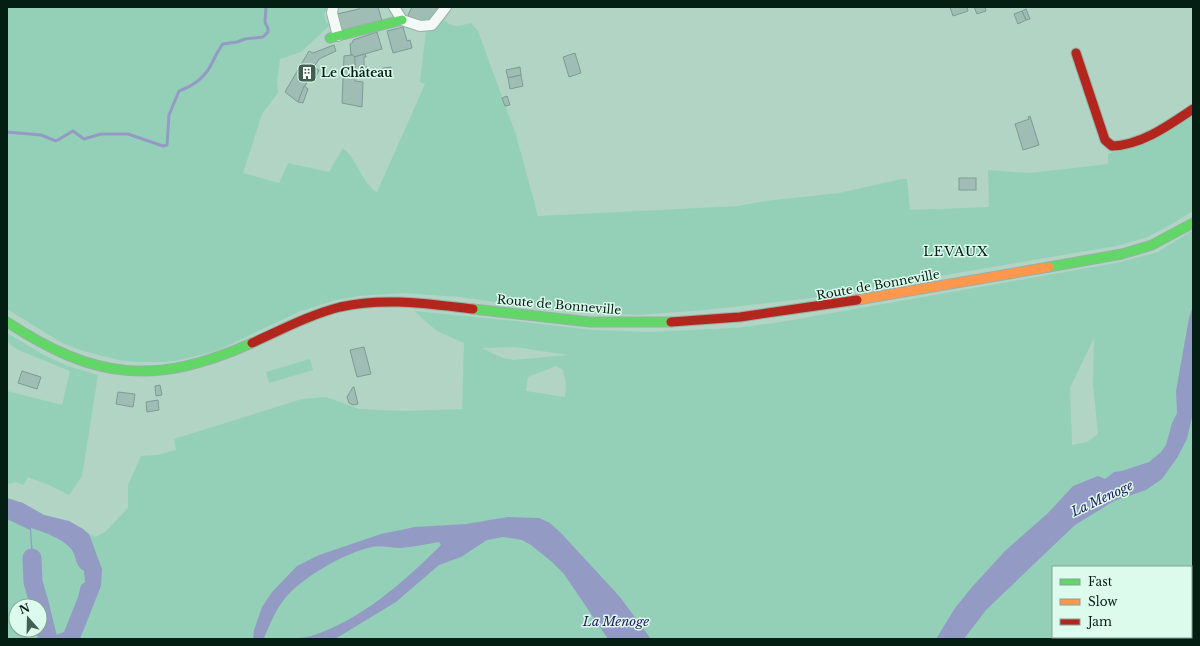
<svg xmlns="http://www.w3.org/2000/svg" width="1200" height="646" viewBox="0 0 1200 646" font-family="'Libre Baskerville',serif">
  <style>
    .green { fill: #94d0b7; fill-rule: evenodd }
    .water { fill: #939bc5; fill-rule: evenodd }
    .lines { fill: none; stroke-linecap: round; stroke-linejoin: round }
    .stream { stroke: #939bc5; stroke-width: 3 }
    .river { stroke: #939bc5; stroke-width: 19 }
    .building { fill: #a0bdb5; stroke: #7e9b93 }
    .street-casing { stroke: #96b1a6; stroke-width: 12 }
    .fast-casing { stroke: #96b1a6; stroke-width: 11 }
    .slow-casing { stroke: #96b1a6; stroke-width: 11 }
    .jam-casing { stroke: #96b1a6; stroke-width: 11 }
    .street { stroke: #f3f9f6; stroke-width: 10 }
    .fast { stroke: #63d668; stroke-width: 9 }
    .slow { stroke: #ff974d; stroke-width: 9 }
    .jam { stroke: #b3261e; stroke-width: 9 }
    .labels { text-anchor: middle; stroke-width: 3; stroke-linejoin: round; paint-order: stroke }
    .poi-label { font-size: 12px; font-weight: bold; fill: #051e14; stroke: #dcfbec; text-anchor: start }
    .street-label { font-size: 12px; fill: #051e14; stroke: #dcfbec }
    .neighbourhood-label { font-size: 13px; letter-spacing: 1px; fill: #051e14; stroke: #dcfbec }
    .water-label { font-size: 13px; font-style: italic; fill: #281664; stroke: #dcfbec }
  </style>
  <rect width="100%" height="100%" fill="#b1d4c5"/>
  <g class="green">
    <path d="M7 7H327L324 14 326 22 330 25 301 52 280 59 277 81 278 93 262 114 243 173 279 183 288 163 329 172 343 148C358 160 362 184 377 192L425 84 420 82 426 32 432 29 444 20C454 29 459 26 471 23L478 31 516 135 538 216 738 206 766 201 839 193 902 179H907L910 210 989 207 988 170 1030 173 1108 164V154L1136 145 1193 115V211L1167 227 1145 238 1116 246 804 299 705 310 638 315 562 311 459 297 404 293 359 296 336 300 301 311 216 351 180 360 166 362H135L119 360 83 351 62 343 7 309Z"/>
    <path d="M1193 230V639H7V498L23 503 44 515 69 521 83 529 89 534 96 537 106 531 128 508V485L141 456 157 455 176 450 174 439 302 399 326 397 359 409 405 411 462 409 464 343 437 331 414 311 515 321 593 330 649 332 734 328 781 322 1116 263 1158 252ZM1094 338 1093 384 1098 434 1087 442 1072 445 1070 388ZM515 347 568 355 513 360 503 358 481 348ZM556 366 563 370 566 384 565 397 526 391 528 377ZM1053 567H1191V637H1053ZM16 606H40V630H16Z"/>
    <polygon points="7,333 44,355 68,366 98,375 82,476 69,495 51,486 28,477 24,485 16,482 7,484 7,391 62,405 70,371 18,350 7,342"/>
    <polygon points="310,359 313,370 269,383 266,372"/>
  </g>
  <g class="water">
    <polygon points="1193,306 1193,413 1187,439 1177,458 1162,479 1146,490 1114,501 1075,525 986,610 964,639 936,639 955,608 972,587 1005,551 1048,513 1073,486 1098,476 1105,479 1114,472 1122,471 1149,462 1161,452 1166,445 1172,423 1177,413 1176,391 1189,318"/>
    <path d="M7 498 23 503 44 515 69 521 83 529 89 534 102 569 101 586 80 639H48L33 582 30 530 7 519ZM31 528C44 532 64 539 72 550 77 558 75 566 84 571L85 582 81 585 78 597 64 632 50 637 35 582Z"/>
    <path d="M508 517 539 518 550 523 561 533 620 597 651 639H608L564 574 552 562 531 545 522 540 503 537 487 540 461 557 439 565 396 602 335 639H286C294 638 303 638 311 636 360 621 405 581 441 545L439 542C426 544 413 547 400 548 391 548 380 545 372 547 344 553 305 576 286 597 276 609 270 624 264 638L265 639H253L254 630 262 607 272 592 297 566 319 555 381 534 415 527 466 524Z"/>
  </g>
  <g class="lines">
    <path class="stream" d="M7 132 41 135 56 141 73 131 84 139 101 134H128L163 146 167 145 169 115 179 91C193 86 205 78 212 63 215 57 218 50 223 44L237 42 245 39 263 37 268 32V29L265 22 266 7"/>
    <g class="river">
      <polyline points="32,558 33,582 40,606"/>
      <polyline points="40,607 48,639"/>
    </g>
  </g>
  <g class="building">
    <polygon points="359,7 378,7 382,21 341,32 337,14 359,9"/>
    <polygon points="412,7 439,7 430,24 412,20 408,15"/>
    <polygon points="950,7 967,7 968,11 953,16"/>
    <polygon points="974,7 985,7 986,11 977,14"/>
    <polygon points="1026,9 1030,19 1026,20 1022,11"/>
    <polygon points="1022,11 1026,20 1018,24 1014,14"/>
    <polygon points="403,27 407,41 410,40 412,48 393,53 387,31"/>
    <polygon points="377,32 382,49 354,57 353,55 351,55 350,44 353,42 353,40"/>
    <polygon points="334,45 336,51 319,59 314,67 319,70 314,80 309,77 298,102 285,92 309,51 313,53"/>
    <polygon points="575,53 581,73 569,77 563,57"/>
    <polygon points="365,54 366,57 364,57 364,67 367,67 367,76 355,74 354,57"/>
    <polygon points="351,55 353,55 355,58 355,81 363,82 362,107 342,103 344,56"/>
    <polygon points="391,67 391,76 383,76 383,68"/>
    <polygon points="520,67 521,75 508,78 506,70"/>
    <polygon points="521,75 523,86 510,89 508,78"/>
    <polygon points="304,86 308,89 303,103 298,102"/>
    <polygon points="507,96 510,105 505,106 502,98"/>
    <polygon points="1030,116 1039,145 1023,150 1015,124 1029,119 1028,117"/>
    <rect x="959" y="178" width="17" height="12"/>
    <polygon points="364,347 371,374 357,377 350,350"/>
    <polygon points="22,371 41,377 37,389 18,383"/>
    <polygon points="160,385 162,395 156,396 155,386"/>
    <polygon points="353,387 354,387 358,404 353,405 349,403 347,397"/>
    <polygon points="118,392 135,394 133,407 116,404"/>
    <polygon points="158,400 159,410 147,412 146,402"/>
  </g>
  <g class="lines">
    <defs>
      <g id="street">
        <polyline points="333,7 332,13 338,36"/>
        <polyline points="394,7 402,20 420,26 432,25 446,7"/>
      </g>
      <g id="fast">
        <polyline points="330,38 402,20"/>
        <polyline points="1049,267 1122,254 1152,245 1193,223"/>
        <polyline points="473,309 590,322 671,322"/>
        <path d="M7 322C95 380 156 386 252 343"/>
      </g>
      <polyline id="slow" points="857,300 1049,267"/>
      <g id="jam">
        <path d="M1076 53 1105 140 1112 146C1142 145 1169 125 1193 109"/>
        <polyline points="671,322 740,317 857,300"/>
        <path d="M252 343C281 330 309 315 340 307 384 297 428 304 473 309"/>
      </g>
    </defs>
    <use href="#street" class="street-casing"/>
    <use href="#fast" class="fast-casing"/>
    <use href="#slow" class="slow-casing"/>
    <use href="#jam" class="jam-casing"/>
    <use href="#street" class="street"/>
    <use href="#fast" class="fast"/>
    <use href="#slow" class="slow"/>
    <use href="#jam" class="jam"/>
  </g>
  <defs>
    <symbol id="building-square" viewBox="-11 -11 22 22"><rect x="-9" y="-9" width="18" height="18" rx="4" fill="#415e52" stroke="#dcfbec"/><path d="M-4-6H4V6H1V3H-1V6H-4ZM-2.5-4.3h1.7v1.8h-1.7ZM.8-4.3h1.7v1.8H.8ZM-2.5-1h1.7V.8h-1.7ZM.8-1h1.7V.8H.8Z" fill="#fff"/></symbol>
  </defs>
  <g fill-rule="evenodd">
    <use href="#building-square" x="296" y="62" width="22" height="22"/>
  </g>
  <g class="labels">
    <g class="poi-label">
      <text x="321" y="77">Le Château</text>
    </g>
    <g class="street-label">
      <text transform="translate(878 285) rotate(-10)" y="4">Route de Bonneville</text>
      <text transform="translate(559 305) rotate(5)" y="4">Route de Bonneville</text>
    </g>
    <g class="neighbourhood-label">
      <text x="956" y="256">LEVAUX</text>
    </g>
    <g class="water-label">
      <text transform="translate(1102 498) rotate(-25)" y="5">La Menoge</text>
      <text x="616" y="626">La Menoge</text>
    </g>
  </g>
  <rect width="1200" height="646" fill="none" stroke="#051e14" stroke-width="16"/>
  <rect x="1052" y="566" width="140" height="72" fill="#dcfbec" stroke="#86a396"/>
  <rect x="1060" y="579" width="20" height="6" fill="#63d668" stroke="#86a396"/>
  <text x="1088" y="586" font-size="12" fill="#051e14">Fast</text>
  <rect x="1060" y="599" width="20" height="6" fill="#ff974d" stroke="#86a396"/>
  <text x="1088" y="606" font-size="12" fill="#051e14">Slow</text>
  <rect x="1060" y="619" width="20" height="6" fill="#b3261e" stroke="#86a396"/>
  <text x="1088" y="626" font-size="12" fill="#051e14">Jam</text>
  <g transform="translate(28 618) rotate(340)"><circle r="19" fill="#dcfbec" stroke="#86a396"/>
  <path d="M0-3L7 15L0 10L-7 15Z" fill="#415e52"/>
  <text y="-6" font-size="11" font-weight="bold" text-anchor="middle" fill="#051e14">N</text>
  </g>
</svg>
